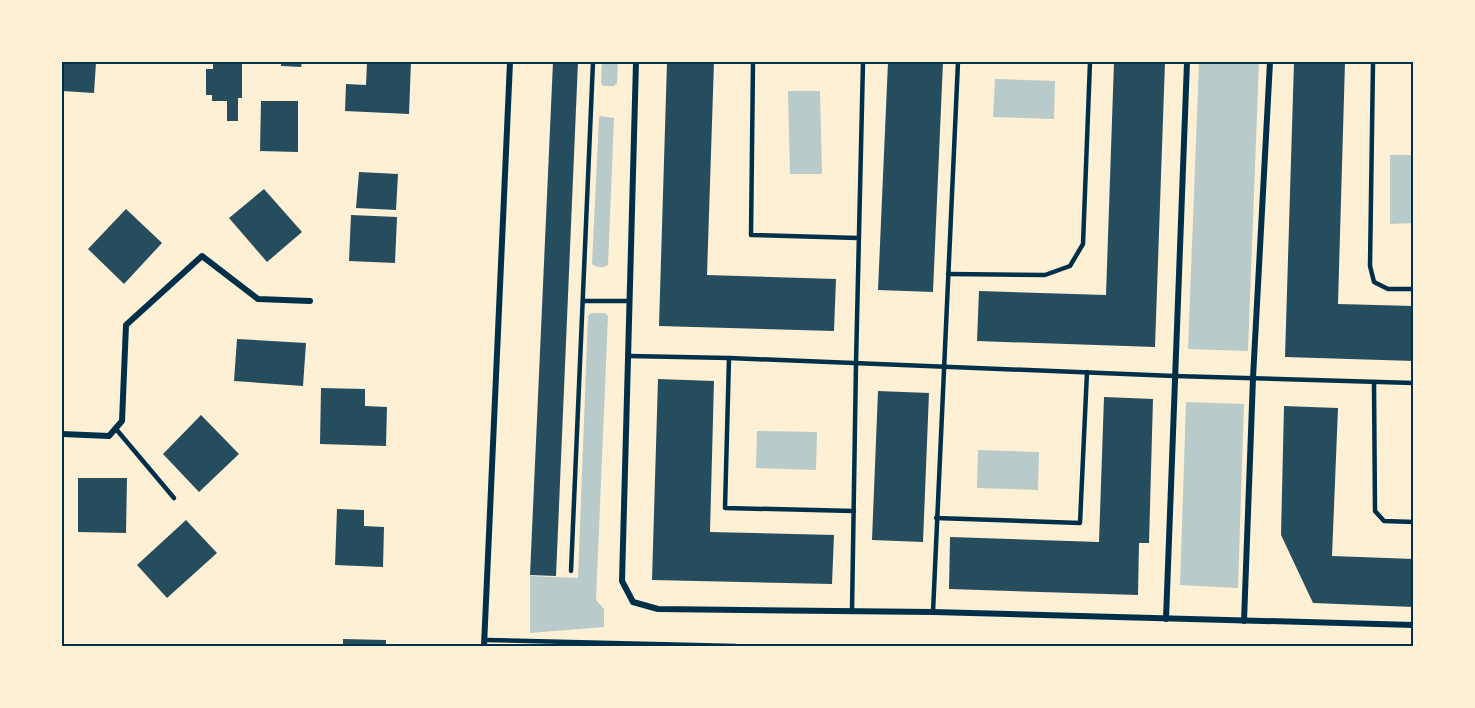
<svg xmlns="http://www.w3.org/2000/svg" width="1475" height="708" viewBox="0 0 1475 708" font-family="Overpass,sans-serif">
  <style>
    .green { fill: #b9caca }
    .building { fill: #264d5e }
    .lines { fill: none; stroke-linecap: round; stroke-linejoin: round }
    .service { stroke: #003049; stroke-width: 4.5 }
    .minor { stroke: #003049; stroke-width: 6 }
    .neatline { fill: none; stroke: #003049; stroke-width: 2 }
  </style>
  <rect width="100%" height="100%" fill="#fdf0d5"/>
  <g class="green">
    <polygon points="602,62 618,62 617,83 614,86 603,86 601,83"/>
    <polygon points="1199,62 1259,62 1248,351 1188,349"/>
    <polygon points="995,79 1055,81 1054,119 993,117"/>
    <polygon points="788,91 820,91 822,174 790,174"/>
    <path d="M600 116 614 118 608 265C603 268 597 268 592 264L599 118Z"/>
    <polygon points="1390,155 1413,155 1413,223 1390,224"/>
    <polygon points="591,313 605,313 608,316 596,600 604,609 604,627 530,633 530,576 578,578 588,316"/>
    <polygon points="1186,402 1244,404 1238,588 1180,585"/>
    <polygon points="757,431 817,432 816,470 756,468"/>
    <polygon points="978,450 1039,452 1038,490 977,488"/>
  </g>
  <g class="building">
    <polygon points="62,62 96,62 94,93 62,91"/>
    <polygon points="213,62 242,63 242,98 238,98 238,121 227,121 227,101 212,101 212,95 206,95 206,69 213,69"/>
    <polygon points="281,62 302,62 301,67 281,66"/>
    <polygon points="367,62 411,62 409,114 345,111 346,84 366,85"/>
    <polygon points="553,62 578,62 556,576 530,575"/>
    <polygon points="667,62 714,62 707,275 836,279 834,331 659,326"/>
    <polygon points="888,62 943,62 933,292 878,290"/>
    <polygon points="1114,62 1165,62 1155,347 977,341 979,291 1106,295"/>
    <polygon points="1294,62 1345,62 1338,304 1414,306 1414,361 1285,357"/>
    <polygon points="261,101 298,101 298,152 260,151"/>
    <polygon points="359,172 398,174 396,210 356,208"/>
    <polygon points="264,189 302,232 267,262 229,218"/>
    <polygon points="126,209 162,243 124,284 88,249"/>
    <polygon points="351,215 397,217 395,263 349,261"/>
    <polygon points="237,339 306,343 303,386 234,381"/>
    <polygon points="658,379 714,381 710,532 834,535 832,584 652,580"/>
    <polygon points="321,388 365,389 365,406 387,407 386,446 320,444"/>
    <polygon points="878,391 929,393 923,542 872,540"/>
    <polygon points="1104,397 1153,399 1149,543 1139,543 1138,595 949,589 950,537 1099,542"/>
    <polygon points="1284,406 1338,408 1332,556 1414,559 1414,607 1313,603 1281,535"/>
    <polygon points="201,415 239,454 199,492 163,454"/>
    <polygon points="78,478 127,478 126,533 78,532"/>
    <polygon points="337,509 364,510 364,526 384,527 383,567 335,565"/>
    <polygon points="186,520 217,553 167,598 137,565"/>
    <polygon points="343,639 386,640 386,646 343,646"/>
  </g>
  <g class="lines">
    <g class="service">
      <polyline points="753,62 751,235 858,238"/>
      <polyline points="1373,62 1370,266 1374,282 1388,289 1414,289"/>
      <polyline points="948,274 1045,275 1070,266 1083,244 1090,62"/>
      <polyline points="583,301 629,301"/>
      <polyline points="629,356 729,358 1174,376 1414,383"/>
      <polyline points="729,358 725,508 854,511"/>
      <polyline points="1374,382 1375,511 1384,521 1414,522"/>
      <polyline points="116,429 174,498"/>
      <polyline points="936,518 1080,523 1087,372"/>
      <polyline points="571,571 593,62"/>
      <polyline points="852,611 856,363 863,62"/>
      <polyline points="933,612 958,62"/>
      <polyline points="486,640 736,646"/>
    </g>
    <g class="minor">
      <polyline points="636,62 622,581 633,602 658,609 933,612 1414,625"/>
      <polyline points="62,434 109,436 122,421 126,325 202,256 258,299 310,301"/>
      <polyline points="1166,619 1187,62"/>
      <polyline points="1244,621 1253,378 1270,62"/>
      <polyline points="484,646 510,62"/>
    </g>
  </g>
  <rect width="1475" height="708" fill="none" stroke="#fdf0d5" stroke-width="126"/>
  <rect x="63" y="63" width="1349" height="582" class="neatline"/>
</svg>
